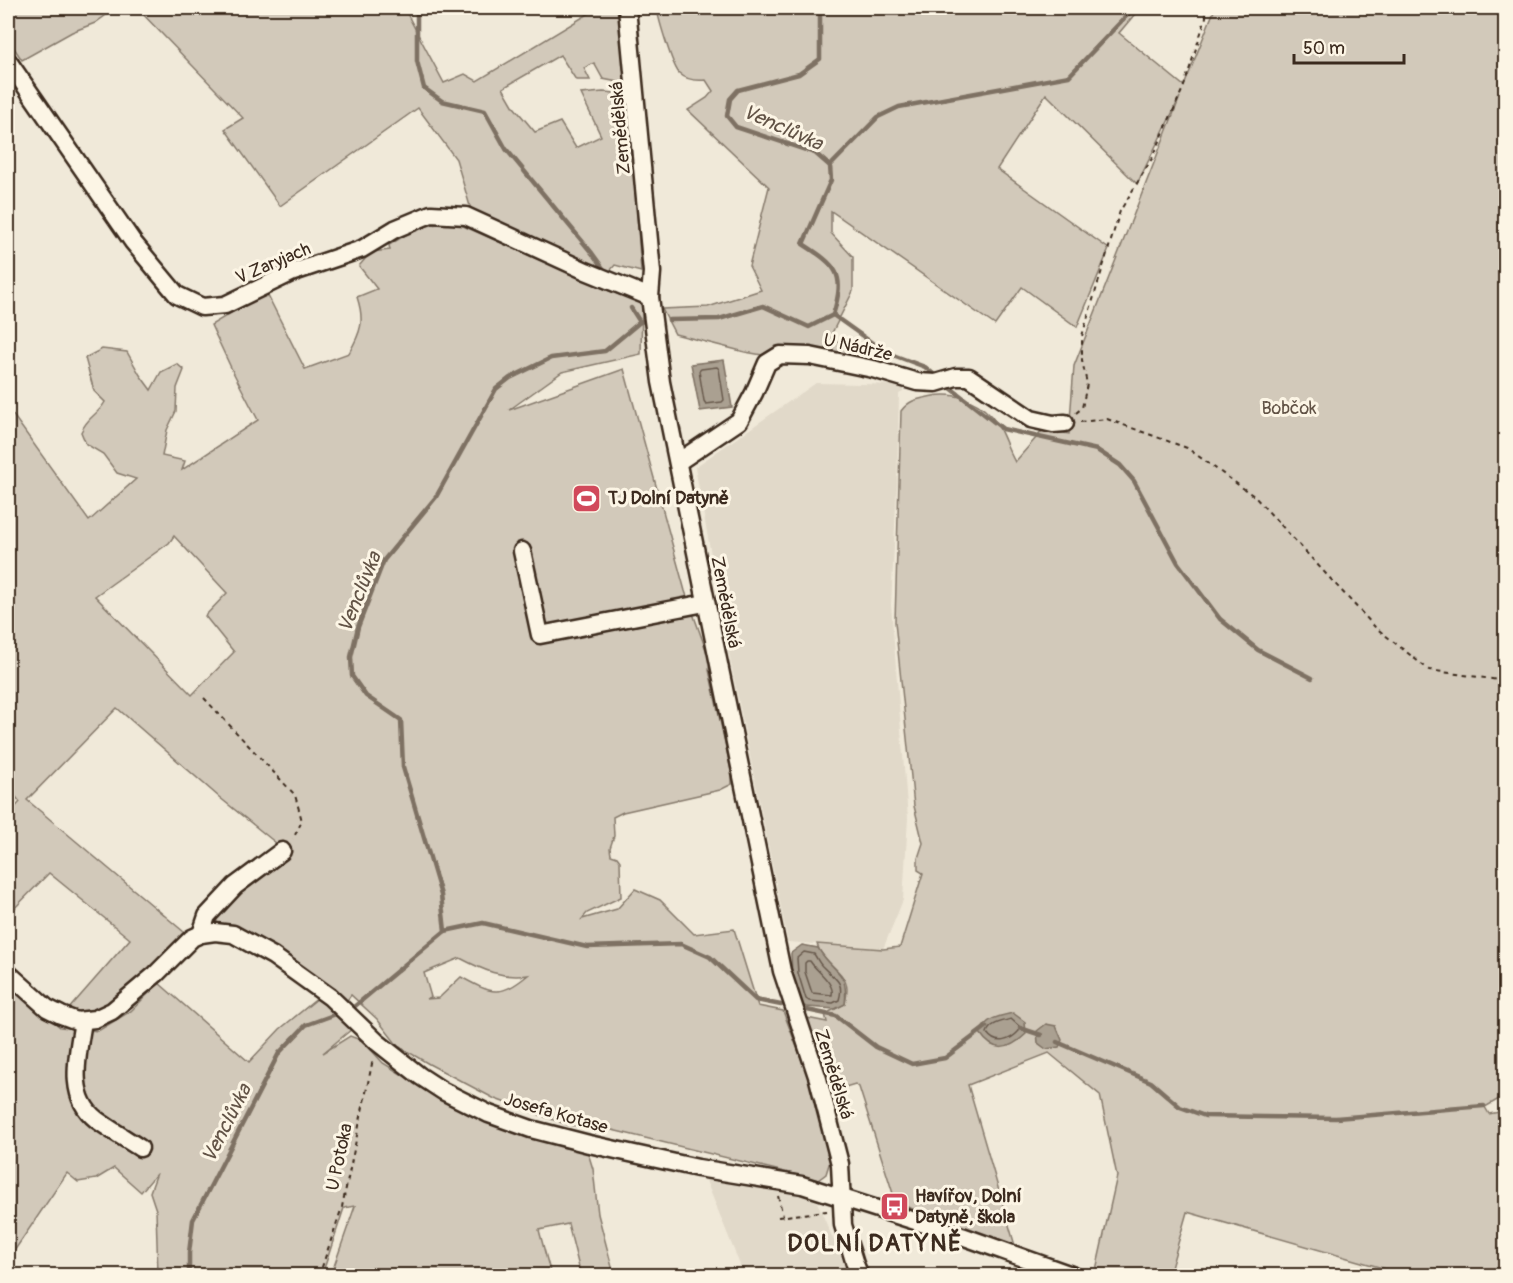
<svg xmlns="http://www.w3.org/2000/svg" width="1513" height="1283" viewBox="0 0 1513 1283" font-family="Pangolin,sans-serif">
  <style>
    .built { fill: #e1d9c9 }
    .green { fill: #d2c9ba; stroke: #867a6c; stroke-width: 1.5; fill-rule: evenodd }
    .water { fill: #aaa091; stroke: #7e7163; stroke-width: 1.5 }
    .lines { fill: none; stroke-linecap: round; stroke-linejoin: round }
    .shore { stroke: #67594c; stroke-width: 1.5 }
    .stream { stroke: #7e7163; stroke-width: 4.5 }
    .minor-casing { stroke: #3b2a1e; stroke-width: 21 }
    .path { stroke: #3b2a1e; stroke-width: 2; stroke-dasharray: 4.5 4.5; stroke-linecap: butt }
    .minor { stroke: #fcf5e5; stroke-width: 16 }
    .labels { text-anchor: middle; stroke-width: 6; stroke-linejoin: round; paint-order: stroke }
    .street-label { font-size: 18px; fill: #3b2a1e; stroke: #fcf5e5 }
    .park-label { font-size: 18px; fill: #615245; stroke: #fcf5e5 }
    .poi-label { font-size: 18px; font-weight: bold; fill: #3b2a1e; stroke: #fcf5e5; text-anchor: start }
    .water-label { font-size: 20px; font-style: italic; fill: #625346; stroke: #fcf5e5 }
    .district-label { font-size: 24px; font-weight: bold; letter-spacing: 1.5px; fill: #3b2a1e; stroke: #fcf5e5 }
  </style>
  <rect width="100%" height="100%" fill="#f0e9d9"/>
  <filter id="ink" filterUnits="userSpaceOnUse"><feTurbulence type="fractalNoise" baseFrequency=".0167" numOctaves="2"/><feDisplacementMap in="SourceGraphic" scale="12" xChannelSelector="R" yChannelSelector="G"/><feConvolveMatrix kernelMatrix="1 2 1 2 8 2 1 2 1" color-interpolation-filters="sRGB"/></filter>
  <g filter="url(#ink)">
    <g class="built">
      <polygon points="816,383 903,385 903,392 899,394 897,486 891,605 908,818 903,900 883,949 788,942 731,664 695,467"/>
      <polygon points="705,1178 771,1188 805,1196 817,1202 847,1271 836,1276 744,1275"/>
    </g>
    <g class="green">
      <polygon points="8,8 116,8 95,23 72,32 22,60 8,39"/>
      <polygon points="137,8 404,8 444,83 465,74 477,81 598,8 618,8 628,84 603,79 594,63 584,68 590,80 576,80 560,55 503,88 514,107 535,132 560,122 576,148 601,136 581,94 603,92 629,94 641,272 615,265 609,272 588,269 472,213 456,159 418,108 280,206 225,129 243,118"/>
      <path d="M657 8H1140L1119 33 1184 86 1215 8H1505L1506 1095 1485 1107 1489 1114 1505 1111V1275H1402L1400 1273 1187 1212 1169 1275H1113L1096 1270 1117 1176 1100 1095 1049 1053 968 1085 1016 1249 936 1221V1217L896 1203 859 1087 855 1084 835 1090 837 1104 832 1105 802 1017 827 1022 825 1014 845 1004C846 999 847 993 847 989 846 970 822 964 817 944L883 949 900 947 923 873 918 870V858L923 843 914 806 895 622 901 411C910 399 919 399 933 396 958 392 983 402 997 424 1004 436 1008 450 1015 462L1043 430 1069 434 1074 366 1180 97 1137 184 1046 94 997 169 1109 249 1077 327 1022 287 995 325 831 211V233L853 257V291L829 339 879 351 885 366 819 365 745 352 675 334 662 309 708 307 761 290 749 266 769 187 688 110 707 98 713 91 706 80C696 81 686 80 679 73 672 65 658 18 657 8Z"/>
      <path d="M452 221 607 290 642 303 641 354 562 372 509 410 624 369 685 591 710 661 709 670 732 775V784L720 790 623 812 613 817 614 836 610 848 611 855 617 857 620 861 621 897 587 913 582 919 617 909 635 889 660 900 694 934 734 929 758 1006 783 1011 811 1084 830 1161 826 1174 818 1180 608 1129 568 1125 495 1099 429 1064 398 1046 377 1019 351 995 346 1002 251 939 217 923 216 916 227 902 287 852 219 797 117 708 27 800 184 932C165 952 117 1009 91 1012 83 1013 75 1011 67 1011L130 939 49 873 8 915V815L20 802 8 787V408L89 521 136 479 117 473 103 454 86 444 81 432C88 416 97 416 105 402L94 391 85 358 102 349 127 352 140 375 151 390 161 372 177 364 184 370 177 388 176 411 167 430 162 456 185 461 182 470 258 420 233 372 211 325 266 292 305 369 349 353C361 332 365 321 357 297L377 289 359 266 371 252 390 250 389 245 417 228ZM174 536 227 593 205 616 234 652 192 695 95 596 169 543ZM460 958C483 970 502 979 528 975 500 998 492 994 461 977L439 998 426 999 431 997 424 973Z"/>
      <polygon points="159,983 249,1062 280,1029 318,998 333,1006 352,1029 323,1053 350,1036 363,1041 383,1063 435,1095 565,1148 578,1147 588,1153 593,1169 598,1214 612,1267 612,1275 581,1275 568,1224 539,1230 551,1275 331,1275 355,1206 344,1208 322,1275 158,1275 156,1210 150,1192 157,1173 141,1192 114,1168 96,1179 78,1182 67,1173 8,1260 8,985 10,984 60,1027 98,1031 131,1011"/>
    </g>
    <g class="water">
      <polygon points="724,360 732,407 700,411 691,364"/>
      <path d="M802 945 818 948C834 974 849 970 845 1004L835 1009 806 1007 800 1003 792 974 791 953Z"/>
      <path d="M1013 1013 1025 1022 1026 1034C1009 1050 994 1054 980 1033 986 1018 999 1016 1013 1013Z"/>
      <polygon points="1046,1024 1056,1026 1062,1040 1059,1047 1046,1049 1038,1043 1037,1031"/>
    </g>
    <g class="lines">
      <g class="shore">
        <polygon points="717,367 719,369 724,400 722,402 706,404 704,401 699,371 701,369"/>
        <path d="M804 952 814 954C817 958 819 964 823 967 834 979 845 980 839 1000L833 1003 809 1001 806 999 798 973 797 958Z"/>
        <path d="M807 961H810C817 972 835 983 832 995L812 993 805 972V963Z"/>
        <path d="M1011 1019 1019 1026V1031C1010 1041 996 1046 987 1033 990 1023 1002 1022 1011 1019Z"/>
      </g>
      <g class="stream">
        <polyline points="417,8 417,61 424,88 442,101 485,111 506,149 592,253 605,271"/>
        <polyline points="830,166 878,117 899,107 1069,76 1134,8"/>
        <polyline points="631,308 640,322"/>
        <polyline points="833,315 885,352 925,367 938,378"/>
        <path d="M669 320 719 319 763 306 809 327 833 315C846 273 837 266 803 244L831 180 830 166 815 153 736 127 727 116 730 99 738 90 799 74 820 59V8"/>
        <polyline points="947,385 1003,429 1097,450 1120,465 1134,481 1178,563 1220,619 1258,650 1312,678"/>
        <polyline points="445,931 483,923 587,947 681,944 710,957 756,1000 781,1005"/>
        <polyline points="355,1006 445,931 441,895 403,767 401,720 366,696 352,676 351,657 358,627 384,560 436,497 496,389 510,378 551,358 605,351 640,322 644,321"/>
        <polyline points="807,1010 836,1016 876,1047 912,1064 945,1058 986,1027"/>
        <polyline points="1020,1028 1041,1035"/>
        <polyline points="1057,1042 1151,1082 1180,1107 1205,1116 1336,1118 1484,1106"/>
        <polyline points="189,1276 189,1253 193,1220 279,1053 306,1025 336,1014"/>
      </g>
      <defs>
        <g id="minor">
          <polyline points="627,8 652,272 650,297 661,382 782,971 818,1079 840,1164 843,1225 855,1264 860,1276"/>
          <polyline points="8,61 133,242 177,295 202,307 225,305 291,273 362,249 395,229 431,214 466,216 586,271 650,297"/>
          <polyline points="678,462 739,421 754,393 767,363 780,355 810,356 873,369 917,382 936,383 956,377 969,377 1031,419 1053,424 1065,423"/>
          <polyline points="522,551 540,635 705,603"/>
          <polyline points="201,934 207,916 235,886 282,851"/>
          <polyline points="8,973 47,1008 61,1015 77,1021 95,1019 112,1011 156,974 192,938 201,934 215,932 233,934 273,956 330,997 377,1042 420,1076 443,1091 489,1114 531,1129 589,1144 698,1168 802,1185 962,1236 1074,1276"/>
          <path d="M83 1021C78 1054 66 1097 97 1120 111 1130 126 1139 140 1148"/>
        </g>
      </defs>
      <use href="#minor" class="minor-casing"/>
      <g class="path">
        <polyline points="1076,413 1082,408 1087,384 1082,360 1082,336 1120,211 1153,157 1184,86 1206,17 1206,8"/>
        <polyline points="1080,422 1107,419 1187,448 1254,496 1375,627 1429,670 1506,681"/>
        <polyline points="204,698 295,795 302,821 293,839"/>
        <polyline points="778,1196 783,1216"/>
        <polyline points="778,1217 827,1211"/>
        <polyline points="319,1276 342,1207 373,1059"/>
      </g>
      <use href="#minor" class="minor"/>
    </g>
  </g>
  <defs>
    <symbol id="stadium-square" viewBox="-11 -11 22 22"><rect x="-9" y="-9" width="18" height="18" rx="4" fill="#d1495b" stroke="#fcf5e5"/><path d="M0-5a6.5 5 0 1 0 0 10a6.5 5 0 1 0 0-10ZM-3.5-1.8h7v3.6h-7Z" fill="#fff"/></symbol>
    <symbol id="bus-square" viewBox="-11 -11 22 22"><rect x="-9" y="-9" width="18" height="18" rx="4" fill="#d1495b" stroke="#fcf5e5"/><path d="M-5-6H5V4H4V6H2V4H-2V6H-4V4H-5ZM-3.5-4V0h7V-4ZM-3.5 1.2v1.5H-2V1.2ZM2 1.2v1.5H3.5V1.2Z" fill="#fff"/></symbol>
  </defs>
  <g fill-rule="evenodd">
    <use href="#stadium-square" x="570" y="482" width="33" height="33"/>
    <use href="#bus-square" x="878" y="1190" width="33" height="33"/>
  </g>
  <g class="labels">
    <g class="street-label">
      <text transform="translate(620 128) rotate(-95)" y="6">Zemědělská</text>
      <text transform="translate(273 263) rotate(-23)" y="6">V Zaryjach</text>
      <text transform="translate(858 347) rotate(13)" y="6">U Nádrže</text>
      <text transform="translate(726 602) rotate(79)" y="6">Zemědělská</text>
      <text transform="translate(834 1074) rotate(73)" y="6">Zemědělská</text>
      <text transform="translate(556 1113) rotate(16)" y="6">Josefa Kotase</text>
      <text transform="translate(339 1157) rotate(-78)" y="6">U Potoka</text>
    </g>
    <g class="park-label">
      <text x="1289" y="414">Bobčok</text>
    </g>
    <g class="poi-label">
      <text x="608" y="504">TJ Dolní Datyně</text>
      <text x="915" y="1202">Havířov, Dolní<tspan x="915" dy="21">Datyně, škola</tspan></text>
    </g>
    <g class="water-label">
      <text transform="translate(783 127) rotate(24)" y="7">Venclůvka</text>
      <text transform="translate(359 592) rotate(-68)" y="7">Venclůvka</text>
      <text transform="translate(226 1123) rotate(-63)" y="7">Venclůvka</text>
    </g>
    <g class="district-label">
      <text x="875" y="1251">DOLNÍ DATYNĚ</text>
    </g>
  </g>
  <rect width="1513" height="1283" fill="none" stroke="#fcf5e5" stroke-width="30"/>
  <rect x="15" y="15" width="1483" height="1253" fill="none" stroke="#3b2a1e" stroke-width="2" filter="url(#ink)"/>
  <path d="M1294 54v9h110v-9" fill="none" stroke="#3b2a1e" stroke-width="3"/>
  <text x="1303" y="54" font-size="18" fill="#3b2a1e" stroke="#fcf5e5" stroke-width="4.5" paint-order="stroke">50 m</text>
</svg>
